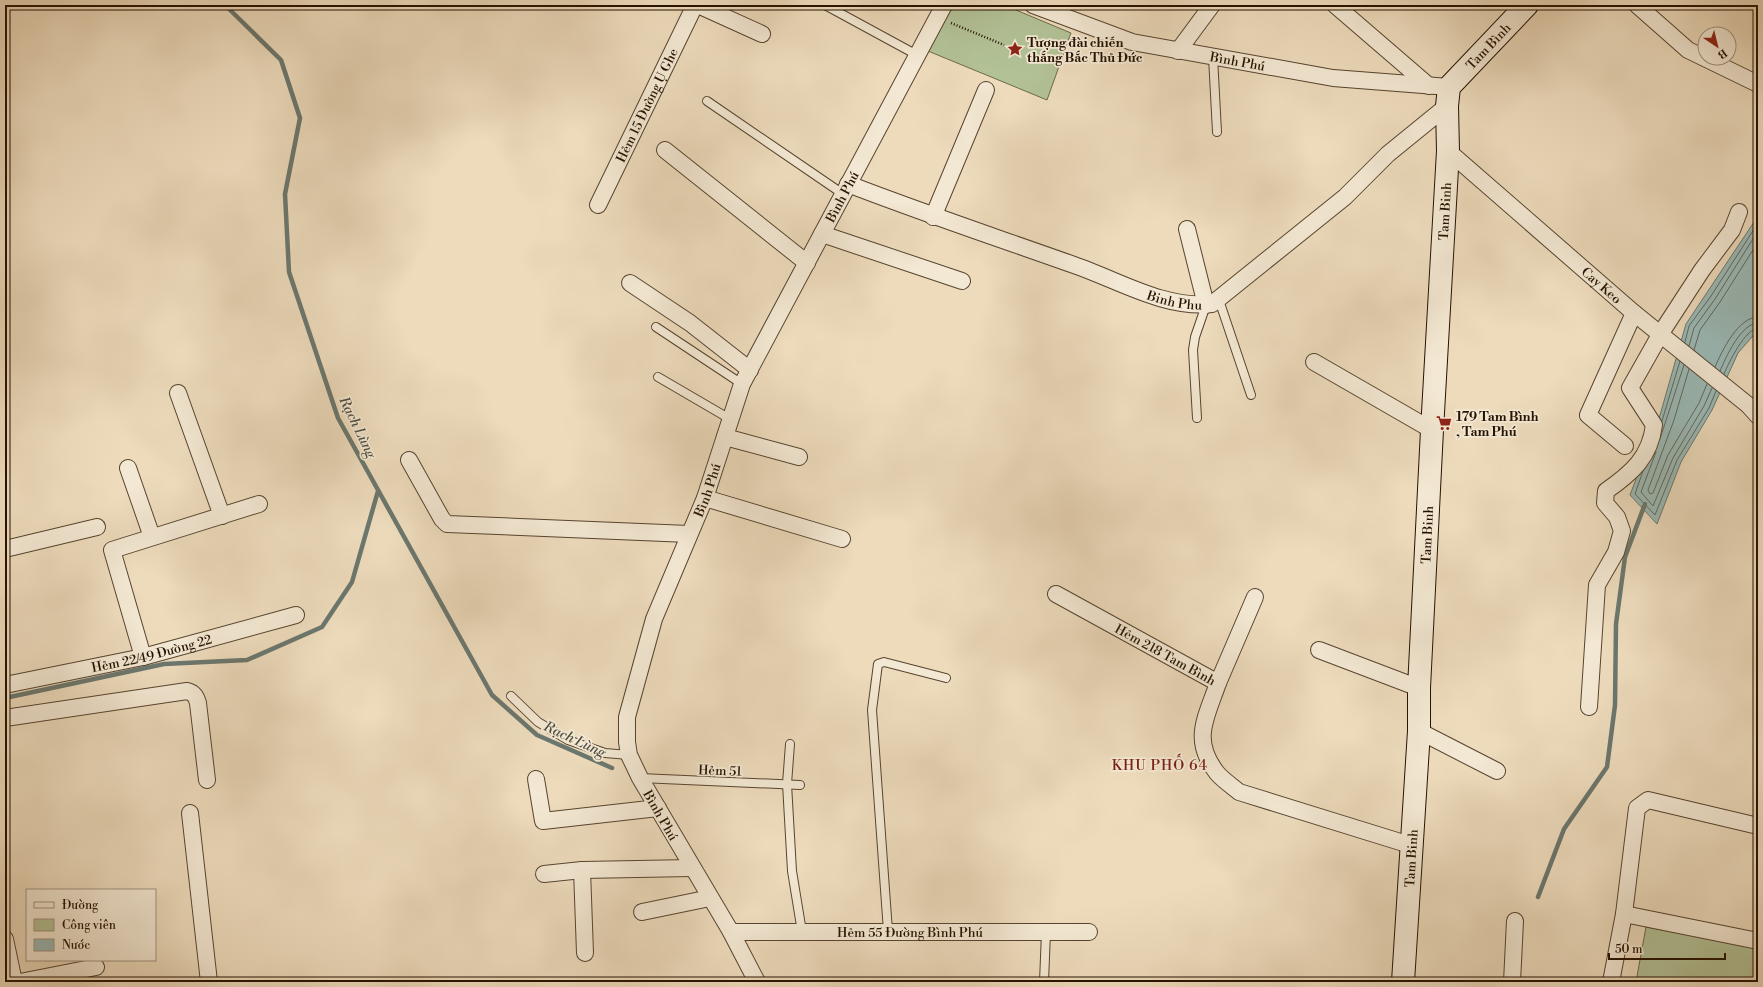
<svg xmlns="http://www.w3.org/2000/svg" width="1763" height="987" viewBox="0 0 1763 987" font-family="'Libre Bodoni',serif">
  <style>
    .green { fill: #b2c196; stroke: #6c6a4b }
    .water { fill: #9abab7; stroke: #6b776e }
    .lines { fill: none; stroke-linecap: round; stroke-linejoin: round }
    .shore { stroke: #60665c; stroke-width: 1 }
    .stream { stroke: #6b776e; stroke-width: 4.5 }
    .service-casing { stroke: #57442f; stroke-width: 10 }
    .minor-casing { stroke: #57442f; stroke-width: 18 }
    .secondary-casing { stroke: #251200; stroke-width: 24 }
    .path { stroke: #251200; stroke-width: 2.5; stroke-dasharray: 1 2; stroke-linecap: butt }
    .service { stroke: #f3e8d3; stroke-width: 8 }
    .minor { stroke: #f3e8d3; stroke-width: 16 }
    .secondary { stroke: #f3e8d3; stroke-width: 22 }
    .labels { text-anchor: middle; stroke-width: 3.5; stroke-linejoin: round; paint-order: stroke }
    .poi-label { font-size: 13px; font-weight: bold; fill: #251200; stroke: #f3e8d3; text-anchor: start }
    .street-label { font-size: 13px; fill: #251200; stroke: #f3e8d3 }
    .water-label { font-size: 14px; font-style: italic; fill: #4e4d40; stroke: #f3e8d3 }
    .neighbourhood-label { font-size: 14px; letter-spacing: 1px; fill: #7a1f14; stroke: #f3e8d3 }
  </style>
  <rect width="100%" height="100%" fill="#eddbbc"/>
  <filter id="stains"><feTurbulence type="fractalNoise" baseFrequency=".005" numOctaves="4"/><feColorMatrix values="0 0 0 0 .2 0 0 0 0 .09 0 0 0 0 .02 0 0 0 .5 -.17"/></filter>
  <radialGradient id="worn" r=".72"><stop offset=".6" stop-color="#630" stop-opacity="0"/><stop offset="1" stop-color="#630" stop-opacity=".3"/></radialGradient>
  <g class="green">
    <polygon points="952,5 1004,5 1071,33 1047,100 928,51"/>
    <polygon points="1646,927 1758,947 1758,982 1636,982"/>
  </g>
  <polygon class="water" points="1758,216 1758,330 1738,353 1712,410 1681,462 1657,524 1630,495 1660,415 1686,324"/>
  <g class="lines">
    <g class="shore">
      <polyline points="1685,342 1689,326 1711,296 1758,223"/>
      <polyline points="1689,346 1694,328 1715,299 1758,231"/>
      <polyline points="1694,350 1700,330 1720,302 1758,242"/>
      <path d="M1715 367C1722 351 1738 317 1758 317"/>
      <polyline points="1689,369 1674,420 1648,490 1650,494 1653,493 1668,455 1699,403 1707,384"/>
      <path d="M1720 371C1726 357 1741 323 1758 323"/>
      <path d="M1724 374C1729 362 1745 329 1758 328"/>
      <polyline points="1662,421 1680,361"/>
      <polyline points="1660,439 1684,365"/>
      <polyline points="1656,452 1641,492 1653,506 1673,458 1704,406 1712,388"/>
      <polyline points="1643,471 1635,494 1655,515 1677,460 1709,408 1716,391"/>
    </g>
    <g class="stream">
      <polyline points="225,5 281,60 300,118 285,194 289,272 338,418 492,695 537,735 612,768"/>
      <polyline points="5,698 164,664 247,660 322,627 352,582 378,491"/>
      <polyline points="1538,897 1564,829 1607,767 1615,705 1616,624 1625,557 1645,504"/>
    </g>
    <defs>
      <g id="service">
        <polyline points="825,5 917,55"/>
        <polyline points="1213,57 1217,132"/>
        <polyline points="707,101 843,194"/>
        <polyline points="1219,300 1251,395"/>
        <polyline points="656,327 742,384"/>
        <polyline points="658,377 730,419"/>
        <polyline points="1197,418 1193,350 1195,337 1206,305"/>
        <polyline points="511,696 538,722 568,740 605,753 629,755"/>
        <polyline points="790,744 787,784 792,871 802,932"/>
        <polyline points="640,778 800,785"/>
        <polyline points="888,931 872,710 878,664 884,662 946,678"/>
        <polyline points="1044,982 1046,932"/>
      </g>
      <g id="minor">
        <polyline points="698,5 762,34"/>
        <path id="s1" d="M1033 5 1132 42 1333 78 1449 87"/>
        <polyline points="1335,5 1429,86"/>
        <polyline points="1637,5 1688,50 1758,84"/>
        <polyline points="1178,51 1212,5"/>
        <polyline points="665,150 807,263"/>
        <path id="s2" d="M1448 151 1634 313 1748 405 1758 416"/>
        <path id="s3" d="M848 184C923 213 998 238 1074 265 1118 280 1164 309 1212 304L1345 197 1388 154 1447 106"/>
        <path id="s4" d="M598 205 695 5"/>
        <polyline points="933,217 986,90"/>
        <polyline points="1187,229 1206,305"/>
        <polyline points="822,234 962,281"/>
        <polyline points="630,283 690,323 750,370"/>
        <polyline points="1314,362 1432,430"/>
        <polyline points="178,393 222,516"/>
        <polyline points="725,437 799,457"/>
        <polyline points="1625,446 1588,415 1634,313"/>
        <polyline points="409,460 442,519 447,524 689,534"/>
        <polyline points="128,468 152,537"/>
        <polyline points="705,498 842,539"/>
        <polyline points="5,549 97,527"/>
        <path id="s5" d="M1056 594 1218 683C1206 718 1191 740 1217 773 1223 780 1232 786 1239 792L1410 845"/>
        <polyline points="1319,650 1419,688"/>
        <polyline points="143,657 112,550 259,504"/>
        <polyline points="1218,683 1255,597"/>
        <path id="s6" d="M5 685 143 657 296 615"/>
        <path d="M1589 707 1597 585 1616 552 1622 531 1617 517 1605 503 1606 491C1632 473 1650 457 1654 425L1630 388 1661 333 1702 270 1732 230 1739 212"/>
        <path d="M5 718 187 691C194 693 196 696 198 703L207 780"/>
        <polyline points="1419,731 1497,771"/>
        <polyline points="536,779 543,821 658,808"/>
        <polyline points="190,813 209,982"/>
        <polyline points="582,870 585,953"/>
        <polyline points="544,874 582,870 692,868"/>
        <polyline points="642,912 710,898"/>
        <polyline points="1624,914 1758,941"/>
        <path id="s7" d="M731 932H1089"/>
        <polyline points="5,939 14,982"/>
        <polyline points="20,982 96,967"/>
        <path id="s8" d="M757 982 731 932 640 778 629 755 627 742V717L654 619 705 498 742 384 944 5"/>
        <polyline points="1512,982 1515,921"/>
        <polyline points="1611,982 1624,914 1637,808 1648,800 1758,826"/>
      </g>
      <g id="secondary">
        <path id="s9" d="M1403 982 1419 731V688L1432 430 1448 151 1447 106 1449 87 1527 5"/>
      </g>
    </defs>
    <use href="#service" class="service-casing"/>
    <use href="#minor" class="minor-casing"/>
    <use href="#secondary" class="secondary-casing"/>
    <polyline class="path" points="951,23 1004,45"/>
    <use href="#service" class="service"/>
    <use href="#minor" class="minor"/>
    <use href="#secondary" class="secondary"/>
  </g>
  <defs>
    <symbol id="sight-bare" viewBox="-9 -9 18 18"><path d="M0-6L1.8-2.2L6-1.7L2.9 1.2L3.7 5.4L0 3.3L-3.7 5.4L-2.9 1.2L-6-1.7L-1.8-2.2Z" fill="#8f2418" stroke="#f3e8d3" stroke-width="2.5" paint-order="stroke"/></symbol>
    <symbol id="supermarket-bare" viewBox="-9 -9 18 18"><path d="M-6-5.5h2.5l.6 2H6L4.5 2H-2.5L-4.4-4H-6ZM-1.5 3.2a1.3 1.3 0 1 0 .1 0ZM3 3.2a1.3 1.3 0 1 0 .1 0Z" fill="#8f2418" stroke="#f3e8d3" stroke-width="2.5" paint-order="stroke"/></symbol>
  </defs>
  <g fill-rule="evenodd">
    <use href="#sight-bare" x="1004" y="38" width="22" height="22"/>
    <use href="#supermarket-bare" x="1433" y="412" width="22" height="22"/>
  </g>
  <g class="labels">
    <g class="poi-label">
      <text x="1027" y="47">Tượng đài chiến<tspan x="1027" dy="15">thắng Bắc Thủ Đức</tspan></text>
      <text x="1456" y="421">179 Tam Bình<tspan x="1456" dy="15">, Tam Phú</tspan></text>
    </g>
    <g class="street-label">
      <text dy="5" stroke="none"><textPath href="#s9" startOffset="953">Tam Bình</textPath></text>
      <text dy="5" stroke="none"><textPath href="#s1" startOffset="213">Bình Phú</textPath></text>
      <text dy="5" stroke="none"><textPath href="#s4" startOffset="111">Hẻm 15 Đường Ụ Ghe</textPath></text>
      <text dy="5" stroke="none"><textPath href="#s8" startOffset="864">Bình Phú</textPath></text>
      <text dy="5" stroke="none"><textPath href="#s9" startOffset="772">Tam Binh</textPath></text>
      <text dy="5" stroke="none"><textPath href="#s2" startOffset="204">Cay Keo</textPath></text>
      <text dy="5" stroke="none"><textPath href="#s3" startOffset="347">Binh Phu</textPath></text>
      <text dy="5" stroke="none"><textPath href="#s8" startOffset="540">Bình Phú</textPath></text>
      <text dy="5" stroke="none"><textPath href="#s9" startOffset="448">Tam Binh</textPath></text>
      <text dy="5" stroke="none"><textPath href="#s6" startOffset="150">Hẻm 22/49 Đường 22</textPath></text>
      <text dy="5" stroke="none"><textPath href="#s5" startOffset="125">Hẻm 218 Tam Bình</textPath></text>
      <text transform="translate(720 770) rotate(2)" y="5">Hẻm 51</text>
      <text transform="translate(661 815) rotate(60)" y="5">Bình Phú</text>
      <text dy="5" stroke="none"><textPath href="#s9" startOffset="124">Tam Binh</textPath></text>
      <text dy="5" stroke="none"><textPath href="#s7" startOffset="179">Hẻm 55 Đường Bình Phú</textPath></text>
    </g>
    <g class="water-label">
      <text transform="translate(358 427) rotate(64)" y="5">Rạch Lùng</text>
      <text transform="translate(575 739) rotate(25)" y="5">Rạch Lùng</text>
    </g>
    <g class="neighbourhood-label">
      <text x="1160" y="770">KHU PHỐ 64</text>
    </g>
  </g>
  <rect width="1763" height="987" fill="none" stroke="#eddbbc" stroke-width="20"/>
  <rect x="6" y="6" width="1751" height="975" fill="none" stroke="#251200" stroke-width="2"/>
  <rect x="10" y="10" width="1743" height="967" fill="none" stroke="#251200"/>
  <rect x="26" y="889" width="130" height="72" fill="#f3e8d3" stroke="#a1927f"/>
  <rect x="34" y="902" width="20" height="6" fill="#f3e8d3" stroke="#a1927f"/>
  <text x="62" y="909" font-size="12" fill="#251200">Đường</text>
  <rect x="34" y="919" width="20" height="12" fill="#b2c196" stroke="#a1927f"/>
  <text x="62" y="929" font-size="12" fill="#251200">Công viên</text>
  <rect x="34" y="939" width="20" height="12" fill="#9abab7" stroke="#a1927f"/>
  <text x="62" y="949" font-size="12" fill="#251200">Nước</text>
  <g transform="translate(1717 46) rotate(145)"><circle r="19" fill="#f3e8d3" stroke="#a1927f"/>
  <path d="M0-3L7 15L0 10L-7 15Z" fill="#8f2418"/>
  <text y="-6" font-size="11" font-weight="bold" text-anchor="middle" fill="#251200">B</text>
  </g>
  <path d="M1609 953v6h116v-6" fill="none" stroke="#251200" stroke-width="2"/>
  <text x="1615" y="953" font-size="12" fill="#251200" stroke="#f3e8d3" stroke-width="3" paint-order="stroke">50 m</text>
  <rect width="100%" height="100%" filter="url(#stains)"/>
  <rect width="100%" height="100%" fill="url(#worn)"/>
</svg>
